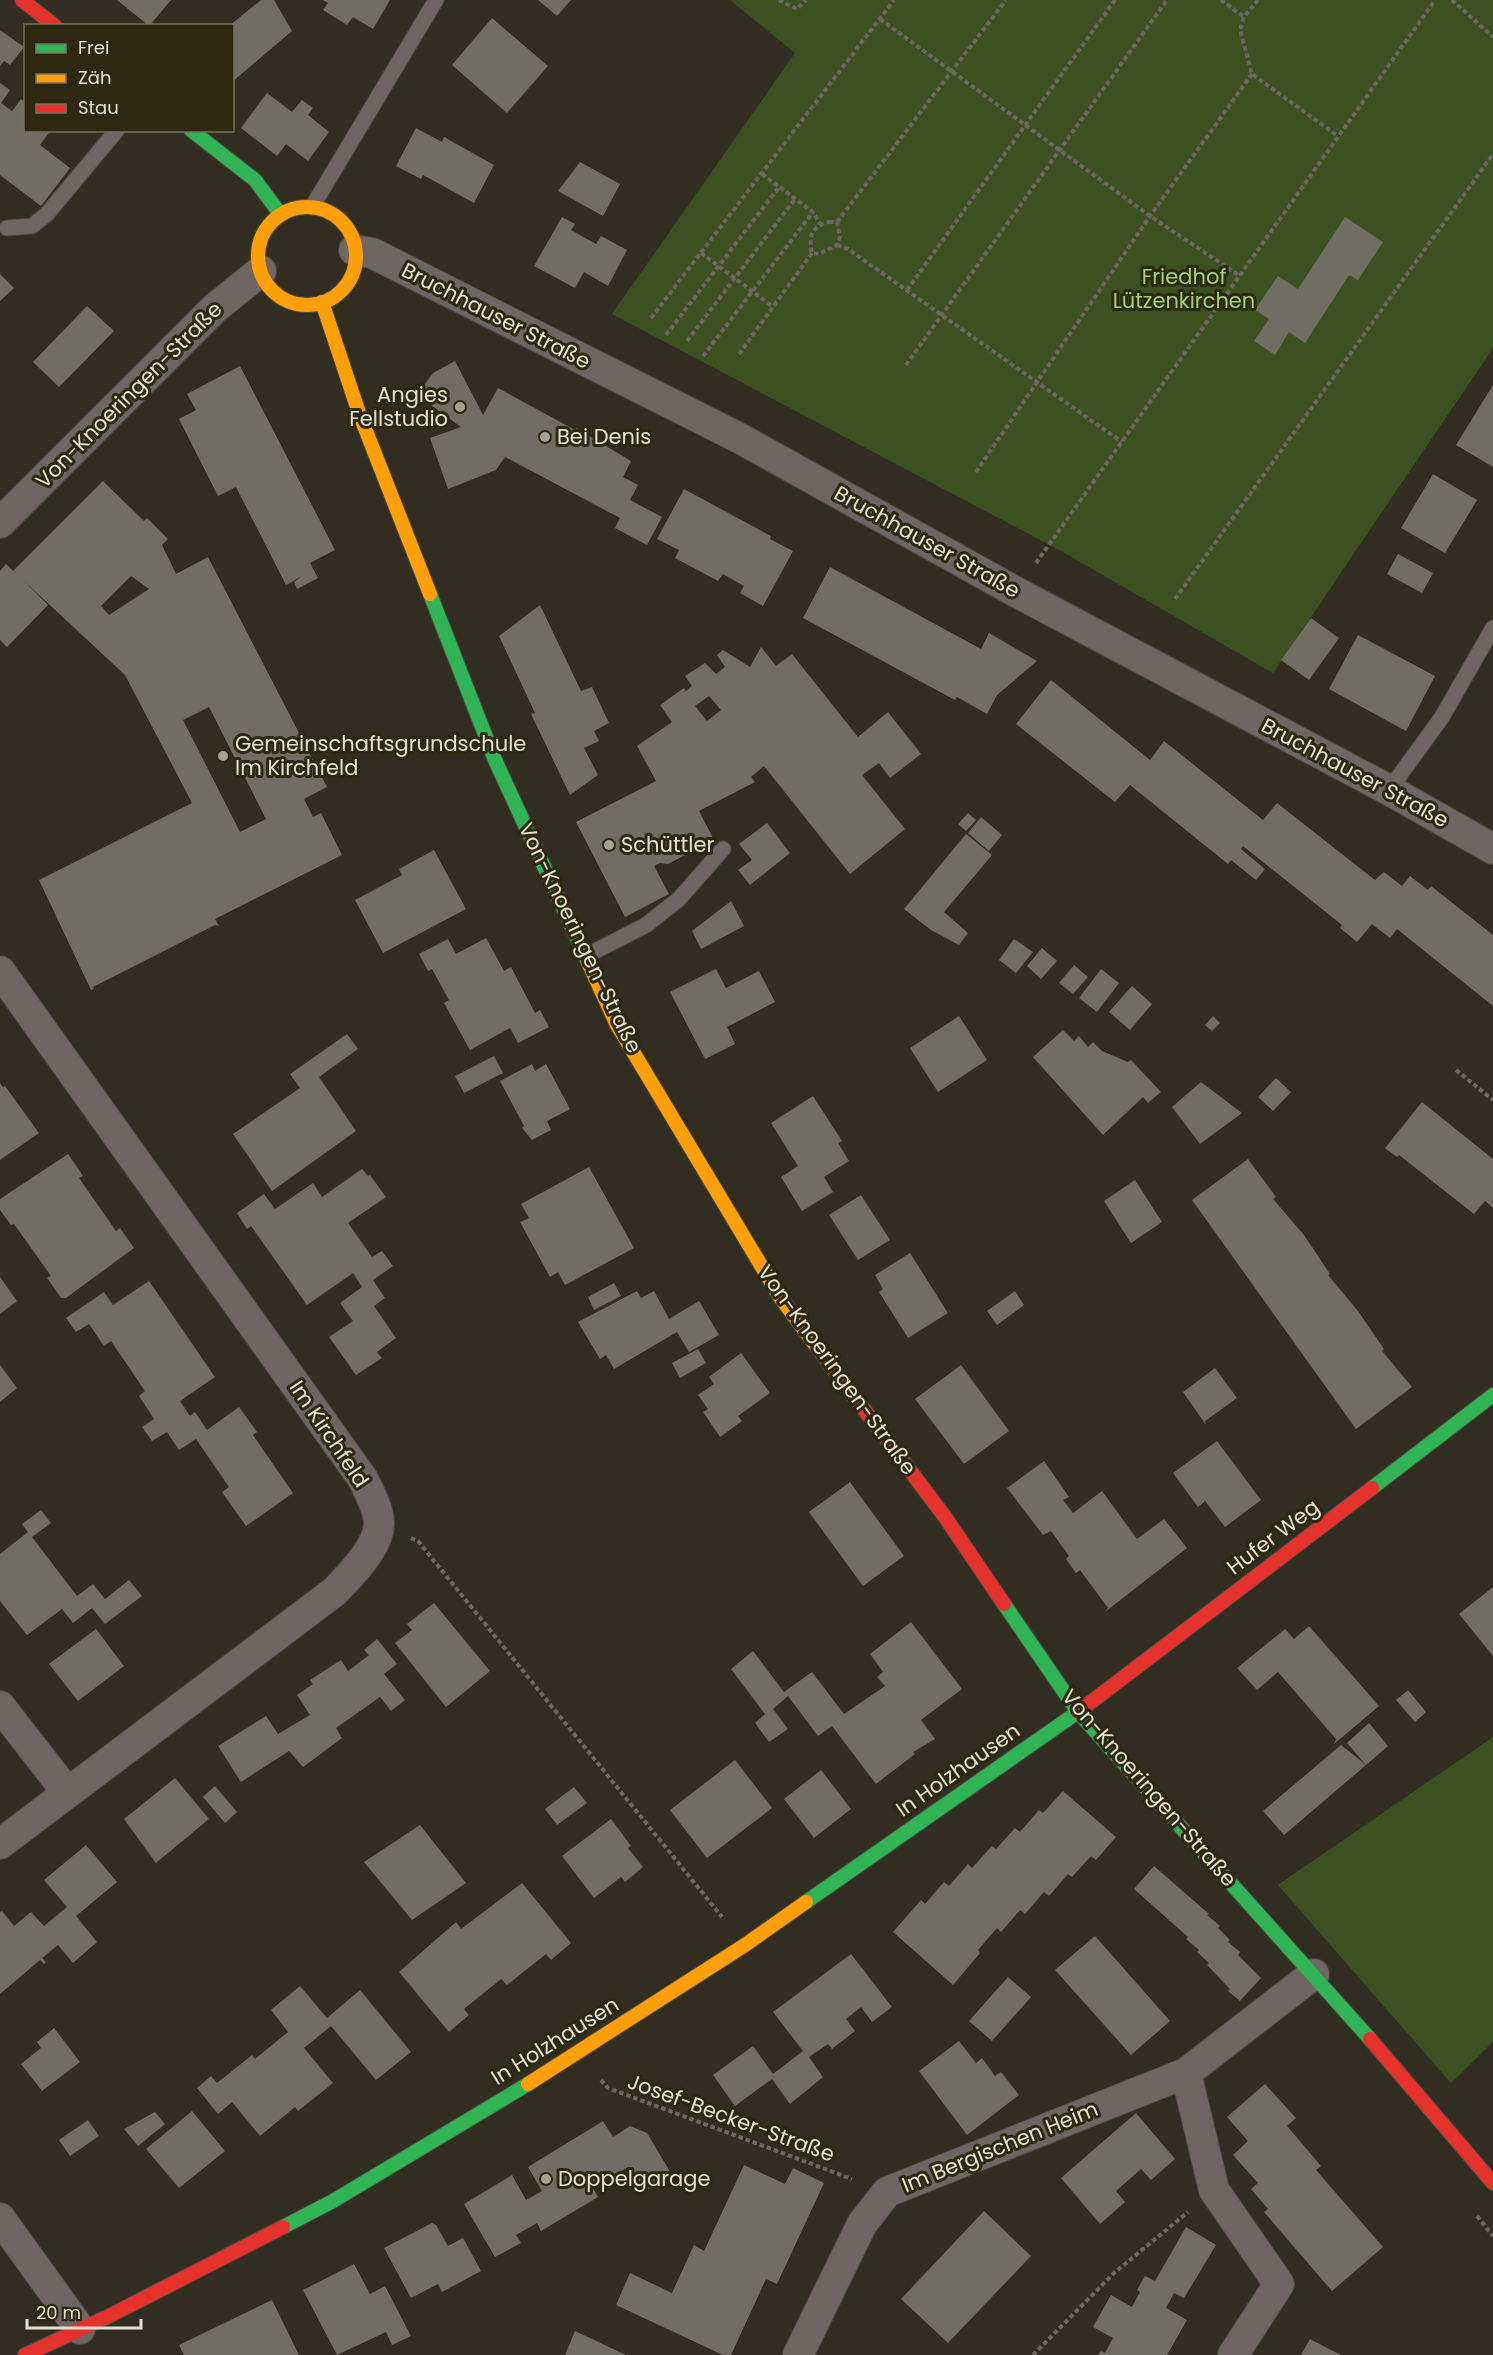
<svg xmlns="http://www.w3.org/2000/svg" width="1493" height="2355" viewBox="0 0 1493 2355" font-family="Poppins,sans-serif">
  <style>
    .green { fill: #3c5121 }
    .building { fill: #706e62; fill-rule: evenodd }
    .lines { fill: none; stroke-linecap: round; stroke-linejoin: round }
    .lane-casing { stroke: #4c4a3f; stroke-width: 17 }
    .street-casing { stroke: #4c4a3f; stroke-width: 32 }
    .fast-casing { stroke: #4c4a3f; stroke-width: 16 }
    .slow-casing { stroke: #4c4a3f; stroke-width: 16 }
    .jam-casing { stroke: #4c4a3f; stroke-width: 16 }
    .path { stroke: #6e6862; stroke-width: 4; stroke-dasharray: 4.5 3; stroke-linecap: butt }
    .lane { stroke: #6f6562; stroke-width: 15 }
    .street { stroke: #6f6562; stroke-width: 30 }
    .fast { stroke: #30b455; stroke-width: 14 }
    .slow { stroke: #ff9f0a; stroke-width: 14 }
    .jam { stroke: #e5322d; stroke-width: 14 }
    .poi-dot { fill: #a5a295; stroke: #2d2811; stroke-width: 2 }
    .labels { text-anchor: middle; stroke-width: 6; stroke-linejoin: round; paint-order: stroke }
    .park-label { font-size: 21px; fill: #a4d077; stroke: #2d2811 }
    .street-label { font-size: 21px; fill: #e4e1d3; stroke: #2d2811 }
    .poi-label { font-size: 21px; fill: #e4e1d3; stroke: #2d2811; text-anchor: start }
  </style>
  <rect width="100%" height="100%" fill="#312e21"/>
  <g class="green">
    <polygon points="730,0 1493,0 1493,348 1273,673 1061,551 612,314 795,53"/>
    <polygon points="1493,1737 1493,2042 1451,2083 1278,1885"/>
  </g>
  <g class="building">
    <polygon points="117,0 171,0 149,26"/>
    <polygon points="261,0 274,0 292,31 232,82 232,26 229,26"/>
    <polygon points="323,0 390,0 373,29 353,17 347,25 323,10 328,3"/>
    <polygon points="538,0 571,0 557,16"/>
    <polygon points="492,18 548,66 507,113 452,65"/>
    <polygon points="0,30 24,47 10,65 4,61 0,66"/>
    <polygon points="0,83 10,90 1,103 12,111 21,99 26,103 26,130 51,130 40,145 70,168 41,206 0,175"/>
    <polygon points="267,93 292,112 302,100 313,108 308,115 329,132 308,161 286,144 277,156 241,128"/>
    <polygon points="416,128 442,142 444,137 494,165 474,203 423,175 421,179 396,166"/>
    <polygon points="580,162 620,184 603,216 558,191"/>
    <polygon points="562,217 575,224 571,230 596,244 601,236 627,250 608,286 584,272 575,288 534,266"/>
    <polygon points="1345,217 1383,242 1358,280 1349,275 1305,343 1289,332 1275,355 1254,341 1269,319 1255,310 1278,276 1298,289"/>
    <polygon points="0,274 14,288 0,301"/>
    <polygon points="87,306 114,331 59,387 33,362"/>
    <polygon points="455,361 483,415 498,388 575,430 576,428 631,461 623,477 638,485 630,500 662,517 647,545 615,528 620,518 505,457 496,470 448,489 430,438 461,427 417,395 433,373"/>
    <polygon points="240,366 335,550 310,563 318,578 297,589 294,582 302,576 286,585 236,487 218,496 179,419 196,410 187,394"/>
    <polygon points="1493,385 1493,467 1456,445"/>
    <polygon points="1433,474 1477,500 1445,553 1401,528"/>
    <path d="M103 481 144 521 147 518 168 539 162 545 176 574 208 557 327 787 304 799 313 817 321 813 342 855 215 919 219 926 215 925 93 987 94 989 91 990 39 880 192 803 125 675 24 581 48 605 7 647 0 640V571L6 564 13 571ZM131 576 149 589 109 615 101 606ZM209 707 266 819 240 832 183 720Z"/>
    <polygon points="684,489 771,536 770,539 793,551 763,606 740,593 744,586 723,574 718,581 675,558 679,550 657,539"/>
    <polygon points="1398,554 1433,573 1422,593 1387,574"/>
    <polygon points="830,567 981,649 989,633 1037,661 997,695 987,714 957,697 955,700 803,618"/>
    <polygon points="540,605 581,691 592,687 609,723 594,731 599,741 584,748 598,775 570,795 531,714 535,713 499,636"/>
    <polygon points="1311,618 1339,638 1309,680 1281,660"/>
    <polygon points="1358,635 1435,676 1406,731 1329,689"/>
    <path d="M761 647 776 666 792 654 858 737 888 712 921 754 890 778 879 763 862 775 905 829 850 874 764 766 751 777 755 782 699 811 714 840 668 864 660 863 654 866 669 894 625 917 576 822 656 781 637 746 672 722 660 705 684 688 686 691 692 686 685 676 705 663 716 674 725 667 717 655 723 650 750 667ZM709 696 721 710 707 721 695 706Z"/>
    <polygon points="1051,680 1150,760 1164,741 1263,820 1277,803 1375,880 1384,872 1402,886 1410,876 1428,890 1431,886 1493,935 1493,1006 1397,929 1390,938 1372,924 1357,942 1340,928 1342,925 1243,846 1241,849 1265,869 1256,880 1231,860 1228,864 1130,785 1115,802 1016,724"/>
    <polygon points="968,813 976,820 966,831 958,824"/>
    <polygon points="981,817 1002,835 989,851 968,833"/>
    <polygon points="767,823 790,853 750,885 738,870 752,860 739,844"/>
    <polygon points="966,834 992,855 944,912 968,933 959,945 931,930 904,909"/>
    <polygon points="434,850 466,909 383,953 355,900 402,875 399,869"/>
    <polygon points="731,901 744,926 701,949 692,931"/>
    <polygon points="486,938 504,971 511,967 535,1013 540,1010 549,1027 518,1043 510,1028 470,1050 444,1003 449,1000 432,969 428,971 419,954 448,939 456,954"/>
    <polygon points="1014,939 1033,952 1016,973 999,960"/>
    <polygon points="1042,948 1057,961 1041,979 1027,966"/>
    <polygon points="1074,965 1088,977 1073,994 1059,983"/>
    <polygon points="716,969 726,988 759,971 775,1002 727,1027 735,1044 705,1059 670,992"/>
    <polygon points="1101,969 1119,983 1097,1012 1079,998"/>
    <polygon points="1132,986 1152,1004 1130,1030 1109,1012"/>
    <polygon points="959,1016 987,1060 938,1092 910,1048"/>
    <polygon points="1213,1016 1220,1023 1212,1031 1205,1025"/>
    <polygon points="1063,1030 1074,1041 1079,1036 1088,1047 1093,1042 1102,1051 1128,1062 1131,1060 1161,1092 1148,1103 1143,1097 1103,1135 1033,1057"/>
    <polygon points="347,1034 358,1049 319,1077 356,1131 272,1191 233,1134 300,1088 290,1074"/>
    <polygon points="494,1056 503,1073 464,1093 455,1076"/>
    <polygon points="532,1064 535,1071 546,1064 570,1109 547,1121 551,1130 532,1140 522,1128 524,1126 500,1081"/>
    <polygon points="1276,1078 1291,1092 1273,1111 1258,1097"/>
    <polygon points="1201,1082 1242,1113 1200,1144 1172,1107"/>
    <polygon points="0,1083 3,1087 5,1086 39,1133 0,1160"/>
    <polygon points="813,1096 842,1141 838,1143 849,1161 824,1177 833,1192 802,1211 781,1177 798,1166 771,1123"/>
    <polygon points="1422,1102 1493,1159 1493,1208 1485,1201 1474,1214 1399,1155 1397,1157 1385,1148"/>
    <polygon points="68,1154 83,1176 79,1178 116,1231 120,1228 134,1248 66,1298 61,1298 47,1278 51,1276 14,1224 11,1225 0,1210 0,1199"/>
    <polygon points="1248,1159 1276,1197 1273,1199 1304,1235 1330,1274 1328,1275 1358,1311 1384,1349 1382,1351 1412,1387 1356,1429 1192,1200"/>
    <polygon points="589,1167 634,1248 565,1285 558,1272 550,1277 520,1222 529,1218 521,1204"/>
    <polygon points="362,1169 368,1176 370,1175 386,1197 348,1223 372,1257 382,1251 393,1266 373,1280 385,1298 374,1306 396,1338 377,1352 382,1358 356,1375 329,1337 353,1321 340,1303 362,1287 353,1273 307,1305 251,1226 247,1229 237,1213 264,1194 275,1209 313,1183 322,1197"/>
    <polygon points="1135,1180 1162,1222 1131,1243 1104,1201"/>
    <polygon points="861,1195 890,1240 858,1260 829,1215"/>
    <polygon points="910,1253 948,1313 908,1338 879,1292 883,1289 875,1275"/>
    <polygon points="0,1277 17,1301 0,1314"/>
    <polygon points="149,1281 215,1377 180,1401 190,1416 195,1412 207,1430 239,1407 257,1432 253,1435 293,1493 246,1526 222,1492 229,1487 196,1439 179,1450 167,1432 152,1441 142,1427 154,1419 139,1396 145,1391 111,1341 104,1346 89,1324 76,1332 66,1318 104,1292 113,1305"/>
    <polygon points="614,1283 621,1296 594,1310 588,1297"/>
    <polygon points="637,1291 641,1298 654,1291 669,1319 699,1301 719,1335 689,1352 677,1332 614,1369 606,1355 600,1359 578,1322"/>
    <polygon points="1015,1291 1024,1305 997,1325 987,1311"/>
    <polygon points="698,1349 706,1363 680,1378 672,1363"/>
    <polygon points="741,1353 770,1393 738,1416 742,1421 720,1437 703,1412 708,1409 698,1395 714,1384 709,1377"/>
    <polygon points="0,1365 17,1388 0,1402"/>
    <polygon points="961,1365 1009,1431 964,1464 915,1399"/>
    <polygon points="1215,1368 1237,1398 1205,1421 1206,1425 1183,1392"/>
    <polygon points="1217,1441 1261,1500 1225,1527 1205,1501 1198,1507 1173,1473"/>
    <polygon points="1044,1461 1069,1497 1063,1500 1073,1513 1102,1491 1137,1539 1164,1519 1187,1548 1105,1612 1108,1608 1080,1570 1076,1573 1066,1559 1069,1556 1051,1531 1043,1535 1007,1488"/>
    <polygon points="850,1482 904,1556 863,1586 809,1512"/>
    <polygon points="41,1510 51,1523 32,1537 77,1596 93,1584 105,1599 129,1580 142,1596 105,1624 92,1608 73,1623 62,1609 27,1635 0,1601 0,1554 28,1532 22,1524"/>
    <polygon points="1493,1587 1493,1656 1459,1614"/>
    <polygon points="434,1603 490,1671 446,1707 395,1643 412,1630 407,1624"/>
    <polygon points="911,1622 962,1689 921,1720 935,1739 913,1752 915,1754 876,1784 832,1726 818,1736 788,1696 773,1709 788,1729 769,1742 755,1723 765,1714 731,1669 753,1651 784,1692 812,1672 844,1714 885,1686 877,1677 883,1672 870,1654"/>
    <polygon points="1309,1626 1379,1706 1334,1744 1336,1739 1278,1672 1257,1690 1237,1668 1285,1629 1294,1639"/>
    <polygon points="96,1629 124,1666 78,1701 49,1664"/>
    <polygon points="377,1639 397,1664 384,1674 405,1700 391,1711 380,1697 336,1728 342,1738 303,1767 289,1751 241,1782 218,1746 266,1716 278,1734 310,1715 297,1695 313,1684 310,1680 341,1660 348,1671 369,1655 364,1650"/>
    <polygon points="1408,1690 1426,1712 1415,1722 1396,1700"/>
    <polygon points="1369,1723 1388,1746 1366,1765 1347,1743"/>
    <polygon points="1341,1745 1366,1765 1284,1835 1263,1811"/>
    <polygon points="735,1760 772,1808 707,1858 670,1810"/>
    <polygon points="821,1770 851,1809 814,1838 784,1799"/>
    <polygon points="175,1778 209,1819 156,1863 124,1819"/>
    <polygon points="215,1786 237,1812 225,1823 203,1797"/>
    <polygon points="574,1787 587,1803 557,1825 545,1809"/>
    <polygon points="1063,1791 1116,1837 1096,1860 1091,1856 1072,1877 1068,1874 1049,1896 1044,1892 1025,1914 1020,1910 1001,1932 997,1928 978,1950 980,1953 953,1985 893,1932 921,1900 925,1904 944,1882 949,1886 968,1864 972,1868 992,1846 996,1849 1015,1828 1020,1832 1039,1810 1043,1813"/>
    <polygon points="611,1819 631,1846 628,1848 643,1867 625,1882 621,1877 594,1898 562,1856"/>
    <polygon points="420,1825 466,1883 412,1920 364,1862"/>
    <polygon points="86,1845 117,1882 76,1916 97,1942 73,1963 58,1945 42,1958 46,1962 44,1964 40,1960 0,1994 0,1912 2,1911 14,1926 31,1912 44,1926 67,1907 44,1880"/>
    <polygon points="1154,1866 1209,1914 1207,1915 1220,1926 1218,1928 1230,1940 1228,1942 1240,1952 1238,1955 1261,1978 1240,2001 1228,1991 1230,1989 1207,1965 1209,1963 1197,1952 1199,1950 1186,1939 1188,1937 1134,1889"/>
    <polygon points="522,1883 571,1943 551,1960 546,1954 507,1985 501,1979 464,2009 469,2015 449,2032 399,1972 456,1922 461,1929"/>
    <polygon points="1095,1936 1170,2021 1131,2055 1055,1970"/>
    <polygon points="851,1954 892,2007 872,2022 861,2007 846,2019 855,2031 832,2049 828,2044 809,2057 823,2077 790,2104 772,2079 735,2106 713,2075 753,2046 773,2074 803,2051 773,2012"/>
    <polygon points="1008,1977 1031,1997 992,2041 969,2021"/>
    <polygon points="300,1986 327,2018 360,1990 411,2052 376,2080 331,2026 304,2048 333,2083 298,2111 295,2107 260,2136 232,2102 218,2114 197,2088 211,2076 217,2083 252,2055 255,2059 288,2032 271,2010"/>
    <polygon points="54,2028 80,2062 42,2091 21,2064 41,2048 37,2042"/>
    <polygon points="959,2041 976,2063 982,2058 995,2076 1001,2072 1019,2095 967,2135 919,2071"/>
    <polygon points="1265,2084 1296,2118 1287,2126 1321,2166 1316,2170 1383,2247 1332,2291 1264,2212 1268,2209 1251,2189 1258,2183 1233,2155 1248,2141 1227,2117"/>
    <polygon points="192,2111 225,2151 179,2188 146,2149"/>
    <polygon points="155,2112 165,2124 138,2146 124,2129"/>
    <polygon points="1136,2113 1175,2159 1151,2180 1141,2169 1116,2191 1125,2202 1100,2224 1061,2178"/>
    <polygon points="88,2120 99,2136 70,2156 59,2140"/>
    <polygon points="603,2121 613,2137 630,2126 647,2133 672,2175 642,2193 628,2167 593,2188 598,2197 541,2231 537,2223 516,2235 521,2243 495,2257 464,2204 512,2175 526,2200 542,2191 528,2167"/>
    <polygon points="744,2165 785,2184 793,2168 824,2183 777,2284 766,2279 731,2355 723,2355 616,2305 630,2273 672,2293 694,2245 704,2251"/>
    <polygon points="984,2211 1031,2256 948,2343 901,2299"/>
    <polygon points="432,2223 436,2225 448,2246 463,2238 481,2271 442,2292 438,2284 411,2298 384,2248"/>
    <polygon points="1186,2227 1216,2245 1184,2298 1174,2293 1166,2308 1187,2320 1167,2355 1098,2355 1101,2351 1105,2353 1113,2338 1093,2327 1111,2295 1132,2307 1140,2292 1137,2290 1145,2276 1155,2281"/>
    <polygon points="354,2264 370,2294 385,2286 411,2336 392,2345 386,2332 337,2355 303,2290"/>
    <polygon points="272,2300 299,2355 184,2355 179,2345"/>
    <polygon points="575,2331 626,2355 565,2355"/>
    <polygon points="1310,2339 1329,2349 1341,2355 1301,2355"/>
  </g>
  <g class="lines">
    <defs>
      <g id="lane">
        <polyline points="312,207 436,0"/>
        <polyline points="7,228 32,226 47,214 117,130"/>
        <polyline points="1389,790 1442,717 1493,628"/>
        <polyline points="586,956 646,925 679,899 723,849"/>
      </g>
      <g id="street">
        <polyline points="354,250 372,253 741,439 1016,592 1389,790 1493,849"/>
        <polyline points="0,523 215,308 261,271"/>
        <path d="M0 971 363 1479C369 1492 378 1507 379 1522 380 1546 350 1576 334 1592L0 1844"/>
        <polyline points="0,1706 67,1792"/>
        <polyline points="1186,2073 1214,2190 1279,2284 1233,2355"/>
        <polyline points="0,2218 80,2329"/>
        <polyline points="798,2355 862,2224 887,2192 1186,2073 1314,1974"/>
      </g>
      <g id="fast">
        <polyline points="191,130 255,180 281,215"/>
        <polyline points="430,594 495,760 588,962"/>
        <polyline points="1372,1488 1493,1395"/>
        <polyline points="1004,1604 1078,1712 1370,2039"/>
        <polyline points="806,1902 1078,1712"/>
        <polyline points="283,2227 333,2201 528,2084"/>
      </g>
      <g id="slow">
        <circle cx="307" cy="256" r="49"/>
        <polyline points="322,302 359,413 430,594"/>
        <polyline points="588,962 617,1025 780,1297 817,1347"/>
        <polyline points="528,2084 745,1945 806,1902"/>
      </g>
      <g id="jam">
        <polyline points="22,0 55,26"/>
        <polyline points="817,1347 945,1517 1004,1604"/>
        <polyline points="1078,1712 1372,1488"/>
        <polyline points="1370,2039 1493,2183"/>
        <polyline points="25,2355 111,2315 283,2227"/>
      </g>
    </defs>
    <use href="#lane" class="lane-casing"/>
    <use href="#street" class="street-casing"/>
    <use href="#fast" class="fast-casing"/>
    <use href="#slow" class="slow-casing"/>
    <use href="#jam" class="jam-casing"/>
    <g class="path">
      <polyline points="779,0 797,9 806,0"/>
      <polyline points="1221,0 1244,17"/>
      <polyline points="1258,0 1244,17 1240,30 1252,74 1338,136"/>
      <polyline points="1452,0 1493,37"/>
      <polyline points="880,19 1150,216 1240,276"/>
      <polyline points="762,174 813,212 820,224"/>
      <path d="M829 222H837L840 237 837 245 819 254 812 253C808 236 812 226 829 222Z"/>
      <polyline points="837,222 1006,0"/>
      <polyline points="837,245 848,249 1122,442"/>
      <polyline points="701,253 773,307"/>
      <polyline points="907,290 1115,0"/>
      <polyline points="651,318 894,0"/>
      <polyline points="666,335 779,187"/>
      <polyline points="687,341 795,199"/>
      <polyline points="739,354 812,253"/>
      <polyline points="703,356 813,212"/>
      <polyline points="906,365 1167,0"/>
      <polyline points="976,472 1150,216 1252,74"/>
      <polyline points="1036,563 1435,0"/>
      <polyline points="1175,599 1493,154"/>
      <polyline points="1456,1070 1493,1100"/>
      <polyline points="411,1538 418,1541 722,1917"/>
      <polyline points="601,2080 608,2088 852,2179"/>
      <polyline points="1477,2216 1493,2236"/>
      <polyline points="1033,2355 1114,2273 1188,2212"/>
    </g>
    <use href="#lane" class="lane"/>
    <use href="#street" class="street"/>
    <use href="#fast" class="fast"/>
    <use href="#slow" class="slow"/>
    <use href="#jam" class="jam"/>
  </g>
  <g class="poi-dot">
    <circle cx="460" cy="407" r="6"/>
    <circle cx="545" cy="437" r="6"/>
    <circle cx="223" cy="756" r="6"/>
    <circle cx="609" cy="845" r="6"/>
    <circle cx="546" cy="2179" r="6"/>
  </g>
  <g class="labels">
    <g class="park-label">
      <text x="1184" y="284">Friedhof<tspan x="1184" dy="24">Lützenkirchen</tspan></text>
    </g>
    <g class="street-label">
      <text transform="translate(496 316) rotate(27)" y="7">Bruchhauser Straße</text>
      <text transform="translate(129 395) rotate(-45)" y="7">Von-Knoeringen-Straße</text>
      <text transform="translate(927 542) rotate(29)" y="7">Bruchhauser Straße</text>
      <text transform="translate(1355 773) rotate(28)" y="7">Bruchhauser Straße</text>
      <text transform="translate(580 938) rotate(64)" y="7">Von-Knoeringen-Straße</text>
      <text transform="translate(837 1370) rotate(54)" y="7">Von-Knoeringen-Straße</text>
      <text transform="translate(329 1434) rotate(56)" y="7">Im Kirchfeld</text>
      <text transform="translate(1273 1537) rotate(-37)" y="7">Hufer Weg</text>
      <text transform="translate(958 1770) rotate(-35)" y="7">In Holzhausen</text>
      <text transform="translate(1149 1788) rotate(49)" y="7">Von-Knoeringen-Straße</text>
      <text transform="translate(555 2041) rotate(-32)" y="7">In Holzhausen</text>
      <text transform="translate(731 2118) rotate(20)" y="7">Josef-Becker-Straße</text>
      <text transform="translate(1000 2147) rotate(-22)" y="7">Im Bergischen Heim</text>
    </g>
    <g class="poi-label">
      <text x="448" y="402" text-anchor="end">Angies<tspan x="448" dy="24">Fellstudio</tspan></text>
      <text x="557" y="444">Bei Denis</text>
      <text x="235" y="751">Gemeinschaftsgrundschule<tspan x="235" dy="24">Im Kirchfeld</tspan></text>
      <text x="621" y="852">Schüttler</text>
      <text x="558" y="2186">Doppelgarage</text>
    </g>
  </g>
  <rect x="24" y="24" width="210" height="108" fill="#2d2811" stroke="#76725f" stroke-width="1.5"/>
  <rect x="36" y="44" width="30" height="9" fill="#30b455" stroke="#76725f" stroke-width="1.5"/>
  <text x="78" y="54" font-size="18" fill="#e4e1d3">Frei</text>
  <rect x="36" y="74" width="30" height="9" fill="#ff9f0a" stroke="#76725f" stroke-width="1.5"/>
  <text x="78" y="84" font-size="18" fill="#e4e1d3">Zäh</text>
  <rect x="36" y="104" width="30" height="9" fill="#e5322d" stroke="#76725f" stroke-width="1.5"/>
  <text x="78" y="114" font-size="18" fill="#e4e1d3">Stau</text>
  <path d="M27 2319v9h114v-9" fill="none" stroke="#e4e1d3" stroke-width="3"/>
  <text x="36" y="2319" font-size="18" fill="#e4e1d3" stroke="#2d2811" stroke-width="4.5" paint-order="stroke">20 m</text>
</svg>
